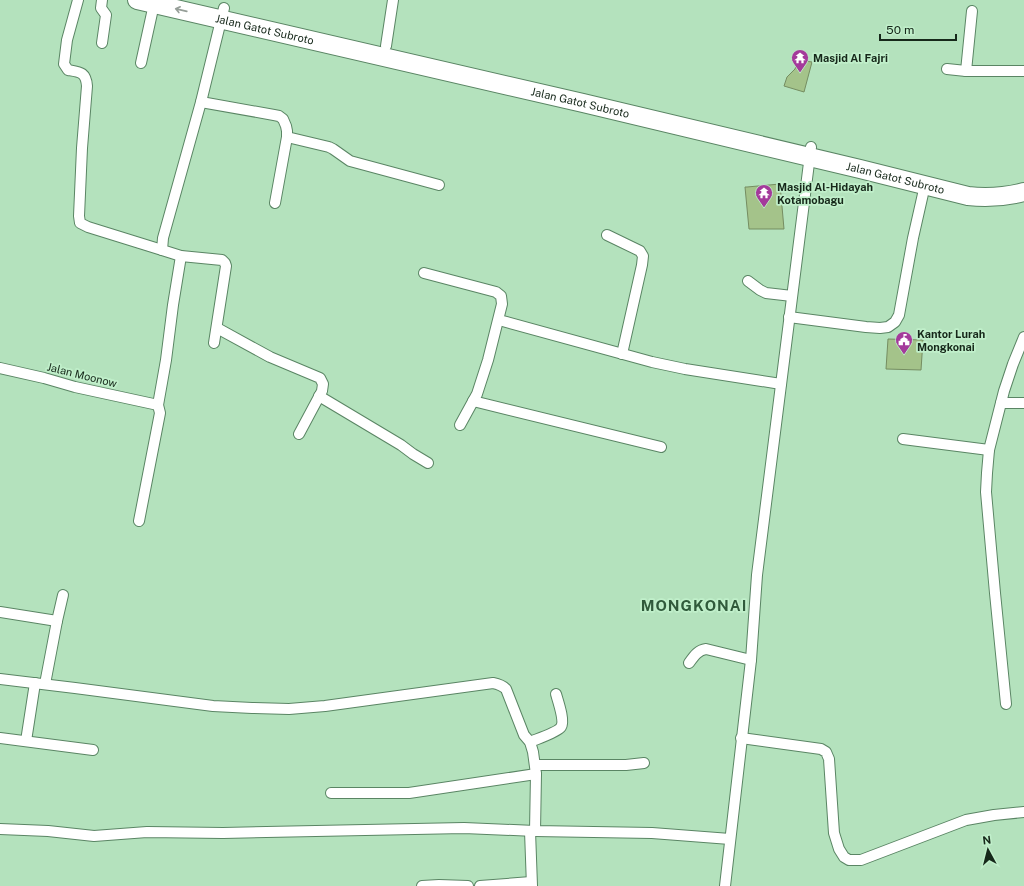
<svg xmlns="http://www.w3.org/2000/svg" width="1024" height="886" viewBox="0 0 1024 886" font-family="'Public Sans',sans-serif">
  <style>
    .building { fill: #a4c38a; stroke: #758d61 }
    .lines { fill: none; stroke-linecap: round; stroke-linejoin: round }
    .street-casing { stroke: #5a8564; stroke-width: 12 }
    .highway-casing { stroke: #5a8564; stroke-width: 20 }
    .street { stroke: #fff; stroke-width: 10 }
    .highway { stroke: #fff; stroke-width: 18 }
    .oneway { stroke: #969e98 }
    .labels { text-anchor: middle; stroke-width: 3.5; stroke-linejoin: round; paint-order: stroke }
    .street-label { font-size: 11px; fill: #16281a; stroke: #c0efca }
    .poi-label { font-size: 11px; font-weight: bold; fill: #16281a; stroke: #c0efca; text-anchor: start }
    .district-label { font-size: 15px; font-weight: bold; letter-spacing: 1px; fill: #305a3b; stroke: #c0efca }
  </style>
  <rect width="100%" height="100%" fill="#b4e2bd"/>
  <g class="building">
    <polygon points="798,60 812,62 804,92 784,86 787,77 795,69"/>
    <polygon points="780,184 784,229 749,229 745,187 747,187"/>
    <polygon points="888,339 923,340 921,370 886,369"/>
  </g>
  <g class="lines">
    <defs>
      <g id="street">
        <path d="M78 0 67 40 64 64 68 70C80 72 86 72 87 86L82 148 79 216 80 223 88 227 162 250"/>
        <polyline points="102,43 106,15 101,8 102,0"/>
        <polyline points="386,46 393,0"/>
        <polyline points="141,63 154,4"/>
        <polyline points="947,69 966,71 1024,71"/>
        <polyline points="966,71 972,11"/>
        <polyline points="201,102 274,115 279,116 283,119 286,126 287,131 287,137 275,203"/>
        <polyline points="287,137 329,147 333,149 350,161 439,185"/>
        <polyline points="607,235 640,251 643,256 642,265 622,354"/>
        <polyline points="424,273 496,292 501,296 502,304 488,360 477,394 460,425"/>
        <polyline points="748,281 760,290 766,293 792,296"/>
        <polyline points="789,317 866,327 880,328 888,327 895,322 899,315 913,238 925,185"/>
        <polyline points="499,320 652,362 685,369 781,384"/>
        <polyline points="217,328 270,357 320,378 323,384 322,391 299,434"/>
        <polyline points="214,343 226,266 225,263 222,260 181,256 162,250 163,238 201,102 224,8"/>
        <polyline points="0,368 44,378 75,387 158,405"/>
        <polyline points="319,396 401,445 413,454 428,463"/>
        <polyline points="473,401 661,447"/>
        <polyline points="1001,403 1024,403"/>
        <polyline points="903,439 989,450"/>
        <polyline points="139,521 160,413 158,405 166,360 173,305 181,256"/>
        <polyline points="0,612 57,621"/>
        <path d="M689 663C694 656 698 650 706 649L751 660"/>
        <path d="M0 679 75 688 213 706 252 708 289 709 325 706 493 683C498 684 502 685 506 689L524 735 530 742 533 752 536 774 535 831 652 833 730 839"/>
        <polyline points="45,684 57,621 63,595"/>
        <polyline points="1006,704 995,593 986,492 987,473 989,450 1004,391 1013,364 1024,337"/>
        <polyline points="0,738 93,750"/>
        <polyline points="741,738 821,749 826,752 829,759 834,833 839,849 844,857 849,860 861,860 966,820 994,815 1024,812"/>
        <polyline points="26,741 35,683"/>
        <path d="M530 742C537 739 558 732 561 727 565 721 558 701 556 694"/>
        <polyline points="536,765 626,765 644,763"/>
        <polyline points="331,793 409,793 536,774"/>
        <polyline points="0,829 48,831 94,836 147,832 223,833 464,828 535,831"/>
        <polyline points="530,831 532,886"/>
        <polyline points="422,886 439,885 468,886"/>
        <polyline points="480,886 531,882"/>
        <polyline points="725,886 751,660 757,575 811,147"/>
      </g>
      <g id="highway">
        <path id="s1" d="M137 0 583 103 860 169 968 196C987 198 1005 197 1024 192"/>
      </g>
    </defs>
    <use href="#street" class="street-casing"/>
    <use href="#highway" class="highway-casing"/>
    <use href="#street" class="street"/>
    <use href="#highway" class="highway"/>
  </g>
  <defs><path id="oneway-shaft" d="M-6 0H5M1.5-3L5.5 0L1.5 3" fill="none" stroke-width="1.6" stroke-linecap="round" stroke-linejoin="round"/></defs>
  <use class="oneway" href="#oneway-shaft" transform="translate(181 10) rotate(-167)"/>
  <defs>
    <symbol id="temple-pin" viewBox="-11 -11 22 30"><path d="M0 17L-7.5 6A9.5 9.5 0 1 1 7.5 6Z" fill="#a43a9b" stroke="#c0efca"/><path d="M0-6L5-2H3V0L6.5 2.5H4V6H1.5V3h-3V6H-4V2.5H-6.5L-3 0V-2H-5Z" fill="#fff"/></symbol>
    <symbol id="civic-pin" viewBox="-11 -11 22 30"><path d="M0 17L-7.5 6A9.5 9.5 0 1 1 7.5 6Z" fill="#a43a9b" stroke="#c0efca"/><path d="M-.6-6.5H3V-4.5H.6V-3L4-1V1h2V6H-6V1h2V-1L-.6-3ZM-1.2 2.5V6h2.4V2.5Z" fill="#fff"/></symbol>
  </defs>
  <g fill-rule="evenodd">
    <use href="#temple-pin" x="790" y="48" width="20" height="27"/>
    <use href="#temple-pin" x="754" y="183" width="20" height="27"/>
    <use href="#civic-pin" x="894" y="330" width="20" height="27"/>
  </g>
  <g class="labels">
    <g class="street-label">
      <text dy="4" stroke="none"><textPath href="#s1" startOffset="131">Jalan Gatot Subroto</textPath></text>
      <text dy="4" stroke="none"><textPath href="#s1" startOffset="455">Jalan Gatot Subroto</textPath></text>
      <text dy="4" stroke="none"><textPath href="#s1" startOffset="779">Jalan Gatot Subroto</textPath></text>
      <text transform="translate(82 375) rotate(14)" y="4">Jalan Moonow</text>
    </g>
    <g class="poi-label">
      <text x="813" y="62">Masjid Al Fajri</text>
      <text x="777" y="191">Masjid Al-Hidayah<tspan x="777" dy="13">Kotamobagu</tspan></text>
      <text x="917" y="338">Kantor Lurah<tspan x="917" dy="13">Mongkonai</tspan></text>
    </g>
    <g class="district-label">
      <text x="694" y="611">MONGKONAI</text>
    </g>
  </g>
  <g transform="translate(988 850) rotate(353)" stroke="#c0efca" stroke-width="3" paint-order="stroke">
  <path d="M0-3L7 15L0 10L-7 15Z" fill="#16281a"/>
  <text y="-6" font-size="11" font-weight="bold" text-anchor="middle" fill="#16281a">N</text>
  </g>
  <path d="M880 34v6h76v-6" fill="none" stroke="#16281a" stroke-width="2"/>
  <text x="886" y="34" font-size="12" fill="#16281a" stroke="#c0efca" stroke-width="3" paint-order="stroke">50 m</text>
</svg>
